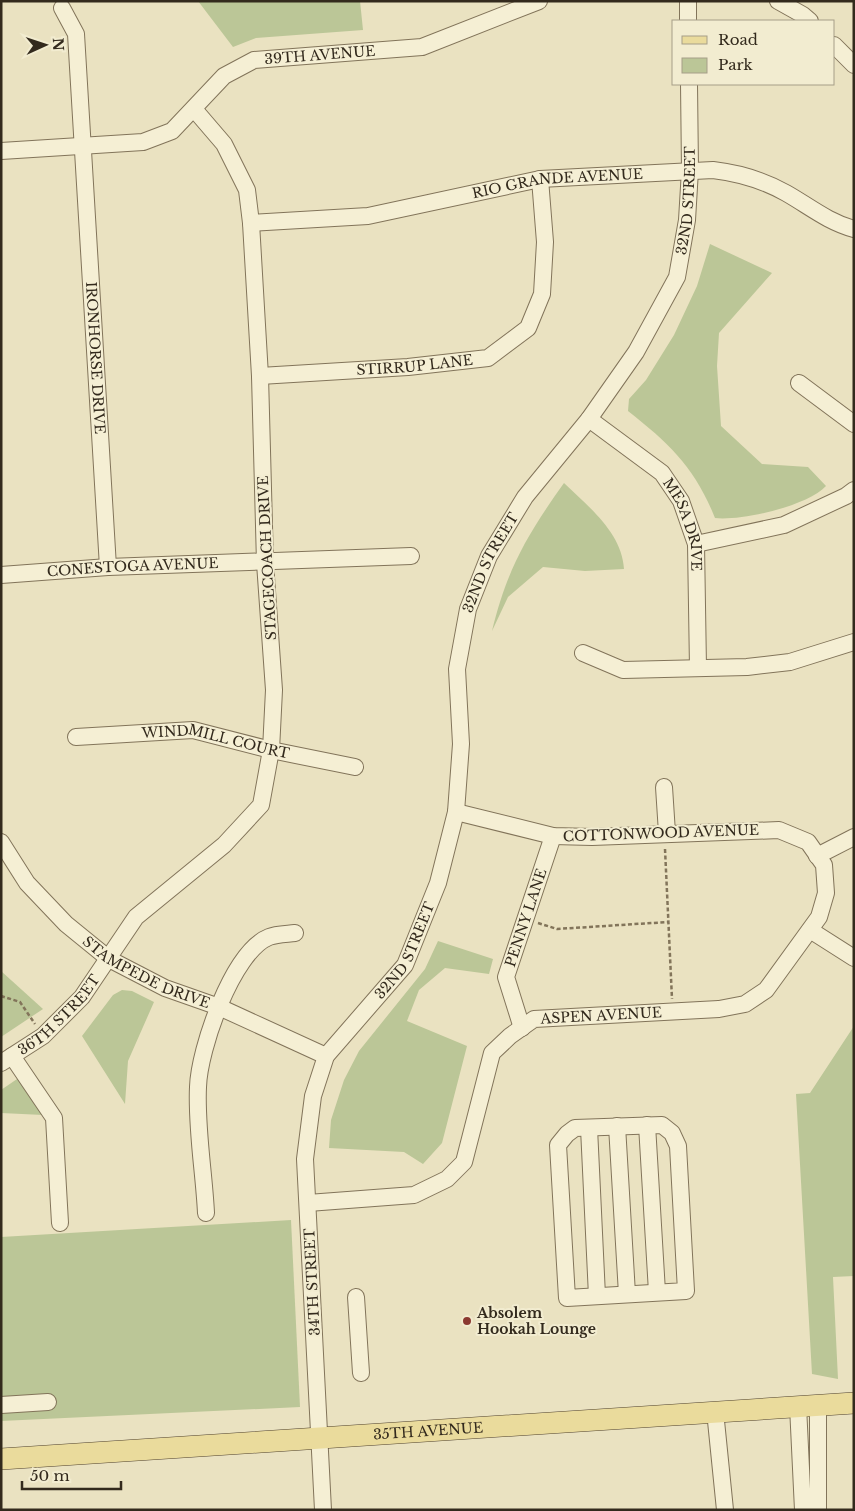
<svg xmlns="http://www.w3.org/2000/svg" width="855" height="1511" viewBox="0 0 855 1511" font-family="'Libre Baskerville',serif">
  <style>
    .green { fill: #bbc697 }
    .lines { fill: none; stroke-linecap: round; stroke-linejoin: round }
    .minor-casing { stroke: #82745a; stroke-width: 18 }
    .major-casing { stroke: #50422f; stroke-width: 22 }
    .path { stroke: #82745a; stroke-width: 2.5; stroke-dasharray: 4 2.5; stroke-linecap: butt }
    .minor { stroke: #f5efd4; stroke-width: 16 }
    .major { stroke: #eadb9c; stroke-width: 21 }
    .poi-dot { fill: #8b3930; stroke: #f2ecd0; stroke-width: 2 }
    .labels { text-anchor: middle; stroke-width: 4; stroke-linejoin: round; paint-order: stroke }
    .street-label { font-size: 14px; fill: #332a1d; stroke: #f2ecd0 }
    .poi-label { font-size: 14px; font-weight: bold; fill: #332a1d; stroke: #f2ecd0; text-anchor: start }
  </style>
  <rect width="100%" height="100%" fill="#eae2c1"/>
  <g class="green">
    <polygon points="198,1 360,1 363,30 256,38 233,47"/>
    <path d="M710 244 772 273 719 333 717 366 721 426 762 464 808 467 826 486C808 506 741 521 715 518 695 468 670 444 628 411L629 399 646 380 674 335 697 286Z"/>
    <path d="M564 483C589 507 622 533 624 569L585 571 543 567 508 597 492 631C507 569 527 535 564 483Z"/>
    <polygon points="438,941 493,959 489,974 445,968 419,990 407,1021 467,1046 442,1143 423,1164 404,1152 329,1148 331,1120 344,1080 359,1051 425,969"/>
    <polygon points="1,971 43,1009 1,1037"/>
    <polygon points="122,990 132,991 154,1002 128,1061 125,1104 82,1036 113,995"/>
    <polygon points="854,1026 854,1276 833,1277 838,1379 812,1374 796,1094 810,1093"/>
    <polygon points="20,1077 43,1115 1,1113 1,1090"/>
    <polygon points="291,1220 300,1407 1,1421 1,1237"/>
  </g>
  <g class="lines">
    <defs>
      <g id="minor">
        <polyline points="688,1 688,21"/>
        <polyline points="778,1 803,15 810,21"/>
        <path id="s1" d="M62 8 76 34 108 567"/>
        <polyline points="834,45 854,65"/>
        <path id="s2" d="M1 151 143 142 172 131 224 76 254 60 422 47 539 1"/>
        <path id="s3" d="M251 223 368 216 540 179 713 170C738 173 763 180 786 193 809 206 828 222 854 229"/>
        <path id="s4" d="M260 376 408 367 488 358 528 328 542 294 545 242 540 179"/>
        <polyline points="799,383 854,424"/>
        <path id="s5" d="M589 419 662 473 681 501 696 544 698 668"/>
        <polyline points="696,544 784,525 846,496 854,490"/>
        <path id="s6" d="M1 575 108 567 411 556"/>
        <polyline points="583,653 623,670 747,667 790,662 854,642"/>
        <path id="s7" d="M76 737 193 730 271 750 355 767"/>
        <polyline points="664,787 667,833"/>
        <path id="s8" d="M1 842 27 883 66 924 109 959 165 988 219 1007 326 1056"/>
        <polyline points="817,856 854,837"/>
        <polyline points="810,930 854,958"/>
        <path id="s9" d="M522 1028 506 977 553 836"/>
        <polyline points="12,1056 54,1118 60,1223"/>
        <path id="s10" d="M1 1063 43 1036 82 997 136 917 224 845 261 805 271 750 274 690 265 563 260 376 251 223 247 190 224 144 194 109"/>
        <polyline points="647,1125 657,1292"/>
        <polygon points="662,1125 672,1133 678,1146 686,1291 567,1298 558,1145 567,1134 575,1128"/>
        <polyline points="617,1126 627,1294"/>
        <polyline points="589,1128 597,1296"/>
        <path id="s11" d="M308 1203 414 1195 447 1179 464 1162 492 1053 510 1036 534 1019 719 1009 745 1004 766 990 819 917 826 893 824 865 808 842 779 830 592 837 553 836 456 812"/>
        <path d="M206 1213C204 1172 196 1128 198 1087 199 1050 232 952 269 937 276 934 287 934 295 933"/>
        <polyline points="356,1297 361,1373"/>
        <polyline points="1,1405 48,1402"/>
        <polyline points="798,1406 803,1510"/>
        <polyline points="715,1411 725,1510"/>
        <path id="s12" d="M323 1510 305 1159 313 1096 326 1056 405 965 438 883 456 812 461 744 457 669 468 609 489 556 525 497 589 419 636 352 677 277 687 220 690 170 689 84"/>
        <polyline points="818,1510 818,1405"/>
      </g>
      <g id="major">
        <path id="s13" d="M1 1459 854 1403"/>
      </g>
    </defs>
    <use href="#minor" class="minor-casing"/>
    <use href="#major" class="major-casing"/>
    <g class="path">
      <polyline points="665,849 672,999"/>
      <polyline points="538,923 557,929 668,922"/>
      <polyline points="1,996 20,1002 35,1024"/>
    </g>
    <use href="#minor" class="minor"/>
    <use href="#major" class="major"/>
  </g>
  <circle class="poi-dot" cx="467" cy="1321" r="5"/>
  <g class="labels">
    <g class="street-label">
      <text dy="5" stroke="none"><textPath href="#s2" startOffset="349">39TH AVENUE</textPath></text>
      <text dy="5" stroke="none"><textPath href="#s3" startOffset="310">RIO GRANDE AVENUE</textPath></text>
      <text dy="5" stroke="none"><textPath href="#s12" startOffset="1415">32ND STREET</textPath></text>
      <text dy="5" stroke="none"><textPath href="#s1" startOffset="354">IRONHORSE DRIVE</textPath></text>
      <text dy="5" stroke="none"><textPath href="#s4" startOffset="155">STIRRUP LANE</textPath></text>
      <text dy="5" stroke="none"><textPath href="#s5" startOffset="148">MESA DRIVE</textPath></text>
      <text transform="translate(267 558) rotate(-93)" y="5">STAGECOACH DRIVE</text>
      <text dy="5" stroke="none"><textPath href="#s12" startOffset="995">32ND STREET</textPath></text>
      <text dy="5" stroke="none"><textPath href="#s6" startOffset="132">CONESTOGA AVENUE</textPath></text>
      <text dy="5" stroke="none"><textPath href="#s7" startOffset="141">WINDMILL COURT</textPath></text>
      <text transform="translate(661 833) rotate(-2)" y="5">COTTONWOOD AVENUE</text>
      <text dy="5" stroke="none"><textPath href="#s9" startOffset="116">PENNY LANE</textPath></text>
      <text dy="5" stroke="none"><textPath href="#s12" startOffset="590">32ND STREET</textPath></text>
      <text dy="5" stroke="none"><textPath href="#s8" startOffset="200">STAMPEDE DRIVE</textPath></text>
      <text dy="5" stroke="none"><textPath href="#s10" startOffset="76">36TH STREET</textPath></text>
      <text dy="5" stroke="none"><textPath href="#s11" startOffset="401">ASPEN AVENUE</textPath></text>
      <text transform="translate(312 1282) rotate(-93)" y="5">34TH STREET</text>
      <text dy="5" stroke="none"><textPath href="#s13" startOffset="428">35TH AVENUE</textPath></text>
    </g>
    <g class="poi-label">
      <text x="477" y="1318">Absolem<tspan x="477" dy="16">Hookah Lounge</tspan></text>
    </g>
  </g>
  <rect width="855" height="1511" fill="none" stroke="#332a1d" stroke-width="5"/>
  <rect x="672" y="20" width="162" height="65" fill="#f2ecd0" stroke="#a69e88"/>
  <rect x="682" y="36" width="25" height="8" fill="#eadb9c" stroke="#a69e88"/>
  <text x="718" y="45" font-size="15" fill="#332a1d">Road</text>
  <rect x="682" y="58" width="25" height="15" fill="#bbc697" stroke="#a69e88"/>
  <text x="718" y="70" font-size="15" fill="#332a1d">Park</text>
  <g transform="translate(45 45) rotate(87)" stroke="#f2ecd0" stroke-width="4" paint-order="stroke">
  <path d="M0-4L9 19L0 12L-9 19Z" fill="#332a1d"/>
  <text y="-8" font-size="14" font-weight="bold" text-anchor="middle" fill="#332a1d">N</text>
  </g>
  <path d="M22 1481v8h99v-8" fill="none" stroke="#332a1d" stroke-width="2.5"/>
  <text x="30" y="1481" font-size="15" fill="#332a1d" stroke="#f2ecd0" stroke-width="4" paint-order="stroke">50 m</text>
</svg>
